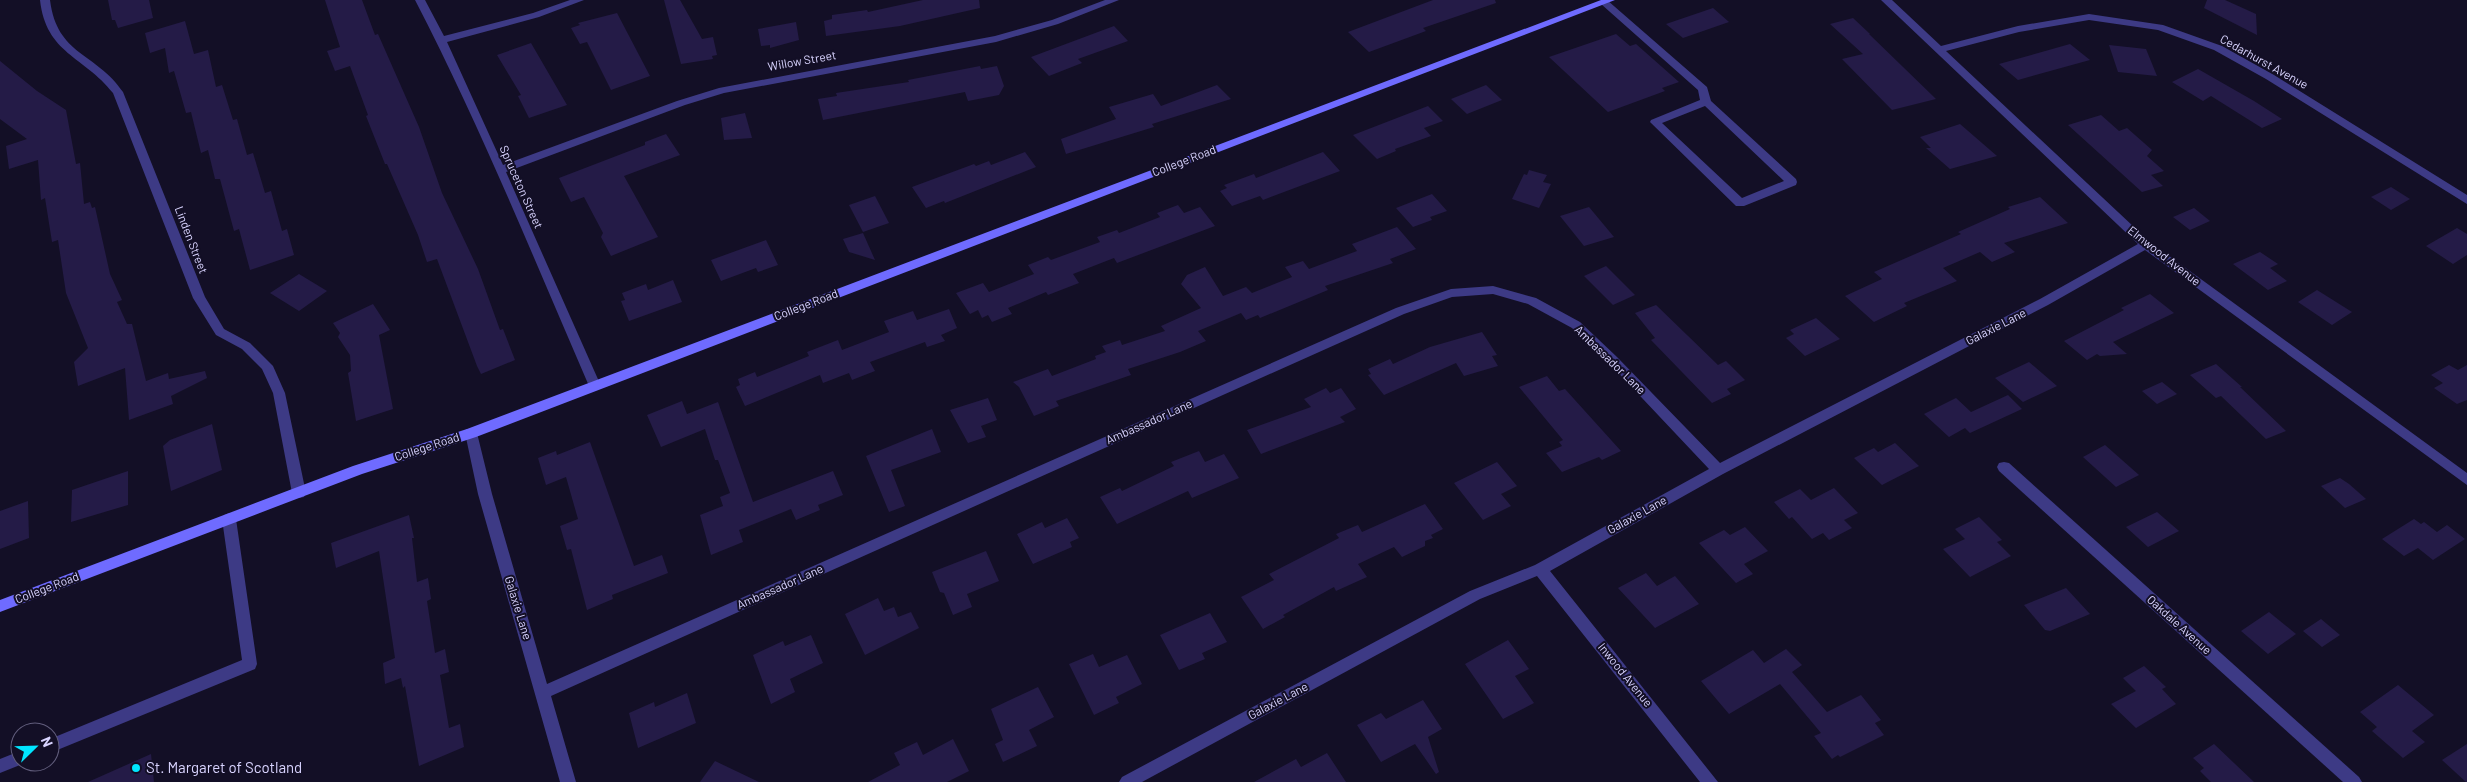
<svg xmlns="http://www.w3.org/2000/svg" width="2467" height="782" viewBox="0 0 2467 782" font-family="Barlow,sans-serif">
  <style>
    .building { fill: #241b47 }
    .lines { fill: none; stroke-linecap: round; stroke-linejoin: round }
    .lane { fill: #3d3a85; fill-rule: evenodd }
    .street { fill: #3d3a85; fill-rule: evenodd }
    .secondary { fill: #6f6bff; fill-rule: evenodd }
    .poi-dot { fill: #00e5ff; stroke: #130f26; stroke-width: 2 }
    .labels { text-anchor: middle; stroke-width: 4; stroke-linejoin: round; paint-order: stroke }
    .street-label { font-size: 12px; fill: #d9d4ff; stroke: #130f26 }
    .near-poi-label { font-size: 15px; fill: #d9d4ff; stroke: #130f26; text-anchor: start }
  </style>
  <rect width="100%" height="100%" fill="#130f26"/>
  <g class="building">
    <polygon points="108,0 149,0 153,18 118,28 115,20 112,20"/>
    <polygon points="325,0 362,0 375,35 378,34 419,127 442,193 478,269 500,330 503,329 515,360 481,374 477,366 437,259 427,262 418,235 387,164 385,164 366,116 368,115 350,66 335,71 327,51 340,47"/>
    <polygon points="664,0 680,0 702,39 713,37 717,55 712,56 713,59 681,64"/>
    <polygon points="923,0 979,0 980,8 900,26 826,36 824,21 832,19 832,15 867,10 868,12"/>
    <polygon points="1433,0 1495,0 1496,3 1423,28 1426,31 1369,52 1348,32"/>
    <polygon points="2207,0 2225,0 2256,14 2257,35 2204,8"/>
    <polygon points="1713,8 1729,22 1683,38 1666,24"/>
    <polygon points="617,13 650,76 611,90 587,42 580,44 571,28 580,25 578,23"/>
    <polygon points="1853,18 1870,34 1869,34 1936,99 1892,110 1842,59 1863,54 1830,24"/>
    <polygon points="185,21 194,54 208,50 216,87 222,85 233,120 237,119 247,155 253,153 265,193 271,191 282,231 287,229 294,255 250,270 239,229 234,231 220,179 215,179 208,150 201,153 191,112 186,113 174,71 169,73 165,48 150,53 145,33"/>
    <polygon points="796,22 799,40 770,48 770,45 761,46 758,29"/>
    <polygon points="1114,26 1128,41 1078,59 1082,63 1049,76 1031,57"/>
    <polygon points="1616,34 1630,46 1636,44 1679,82 1662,88 1665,91 1608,112 1549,57"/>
    <polygon points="531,43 567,105 529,118 518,96 521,95 497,55"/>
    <polygon points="2070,44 2090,60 2018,80 1999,64"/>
    <polygon points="2109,45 2146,49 2157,76 2118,72"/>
    <polygon points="0,61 37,91 66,110 76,164 80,163 84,204 90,202 92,208 95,207 110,274 122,300 117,302 127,324 132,324 146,381 168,373 169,379 205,371 207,378 171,396 173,404 129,420 125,368 78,386 74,362 88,348 66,293 58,240 52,242 45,198 41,200 38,160 9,169 6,146 27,139 0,119"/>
    <polygon points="980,66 981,69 997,66 1004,86 999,95 968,101 965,92 823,120 818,99 837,96 836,93 909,82 908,80"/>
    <polygon points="2198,69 2254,101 2282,119 2262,128 2211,96 2203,101 2172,82"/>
    <polygon points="1217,85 1231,99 1152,124 1154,127 1066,154 1061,139 1116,119 1109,107 1153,94 1161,106"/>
    <polygon points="1486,85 1502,100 1467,114 1451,99"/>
    <polygon points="1428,106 1443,121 1424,128 1431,136 1395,149 1396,151 1377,159 1353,135"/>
    <polygon points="745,113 752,138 724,140 721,118"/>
    <polygon points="2101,115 2119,131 2127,128 2152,150 2147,156 2164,171 2151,175 2163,186 2142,192 2068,125"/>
    <polygon points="1960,124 1997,156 1950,169 1926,148 1931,148 1920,137"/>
    <polygon points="666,134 680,155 624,176 658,237 611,256 601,237 603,233 584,197 571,202 559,178 645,145 645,142"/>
    <polygon points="1025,152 1036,167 945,203 944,201 926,208 912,187 974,164 976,166 989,161 991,165"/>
    <polygon points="1323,152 1340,171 1263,200 1260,196 1232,206 1220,191 1227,188 1224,185 1254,174 1256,178"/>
    <polygon points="1529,170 1547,175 1543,182 1551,184 1539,208 1512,199 1524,174 1527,175"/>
    <polygon points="2391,187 2410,199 2391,210 2371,197"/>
    <polygon points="1432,194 1447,211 1430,217 1432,220 1413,227 1396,208"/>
    <polygon points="875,196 889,223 863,232 849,205"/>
    <polygon points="2040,197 2068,223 2004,243 2015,252 1992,262 1980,252 1943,268 1957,281 1904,303 1907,306 1874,322 1845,296 1882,279 1874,272 1961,234 1958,232 2010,209 2008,207"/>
    <polygon points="1178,205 1184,213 1200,207 1215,226 1117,263 1114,258 1073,274 1079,283 1048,295 1046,292 1008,308 1012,314 992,322 988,315 982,318 978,310 970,314 956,293 983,283 989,292 1034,274 1028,265 1048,257 1051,260 1100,242 1097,237 1117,230 1119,233 1160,217 1157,213"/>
    <polygon points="1589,207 1614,237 1584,246 1560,216"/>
    <polygon points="2194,208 2210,221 2190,230 2173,217"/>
    <polygon points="1397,227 1416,249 1390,259 1393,263 1325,286 1328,290 1260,318 1258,315 1246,320 1241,313 1198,331 1206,341 1180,352 1128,369 1131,375 1056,401 1059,406 1034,416 1019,387 1013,382 1048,369 1052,376 1096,359 1095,356 1106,352 1102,346 1120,340 1122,345 1165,331 1161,326 1201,308 1181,284 1187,275 1205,267 1223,296 1246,287 1252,293 1292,277 1285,267 1303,261 1309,269 1357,251 1352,244"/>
    <polygon points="2457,228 2467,234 2467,255 2453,264 2426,246"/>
    <polygon points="863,233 875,260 849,252 843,239"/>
    <polygon points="766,240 778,265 758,272 756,268 721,281 711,260"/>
    <polygon points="2260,252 2278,264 2270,268 2287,281 2268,290 2233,264"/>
    <polygon points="1606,266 1635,295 1613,305 1584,276"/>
    <polygon points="299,274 327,291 299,311 270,293"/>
    <polygon points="673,280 682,302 629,321 621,301 625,300 622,293 646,284 648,290"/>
    <polygon points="2317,290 2352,312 2332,325 2298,302"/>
    <polygon points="2150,294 2174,313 2113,342 2127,354 2100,356 2097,354 2087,360 2064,341 2124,310 2121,308"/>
    <polygon points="373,304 390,330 379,335 393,409 356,421 348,373 351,371 350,355 338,337 340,333 333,323"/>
    <polygon points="1656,305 1718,365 1726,361 1745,380 1727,389 1731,394 1712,403 1651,340 1655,338 1635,313"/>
    <polygon points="949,309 957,328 941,335 945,341 927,347 925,342 870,362 875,371 852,380 849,373 823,383 820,375 745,406 736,387 740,385 738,379 755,372 757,377 809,356 807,352 838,340 842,350 889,332 884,321 913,311 917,320"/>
    <polygon points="1816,318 1840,339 1805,356 1786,338 1794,334 1790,330"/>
    <polygon points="1482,332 1497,355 1492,356 1498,366 1464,376 1456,363 1384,395 1368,375 1371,374 1368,369 1390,359 1393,364 1430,347"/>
    <polygon points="2029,362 2057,386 2023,402 1995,378"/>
    <polygon points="2216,364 2242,387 2240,387 2286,431 2266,439 2221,396 2216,398 2190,375"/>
    <polygon points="2449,365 2458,370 2467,365 2467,400 2457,404 2434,388 2443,383 2431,375"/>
    <polygon points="1547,376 1559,391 1565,389 1621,451 1602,460 1599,457 1562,472 1546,453 1562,446 1559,442 1563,440 1519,387"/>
    <polygon points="2162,382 2177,394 2157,404 2142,391"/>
    <polygon points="1326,388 1330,393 1341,388 1356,409 1340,417 1345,422 1261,454 1247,430 1311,407 1304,399"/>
    <polygon points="2008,395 2022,409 1970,433 1965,428 1949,437 1924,414 1956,398 1971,412"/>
    <polygon points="988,398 997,420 981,426 986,437 968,443 950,410"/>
    <polygon points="682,401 687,414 718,402 753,502 833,471 843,495 818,505 820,510 796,520 791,509 739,530 743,542 711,555 700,515 723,506 720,497 730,493 718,460 715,460 705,429 661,447 647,415"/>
    <polygon points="212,424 222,470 171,491 163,446 170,440"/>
    <polygon points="932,429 941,452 891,470 905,506 889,512 866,456"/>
    <polygon points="590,442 634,566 662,555 668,573 612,595 613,599 587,610 571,549 567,550 560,526 578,519 566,477 546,485 538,458 556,451 557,455"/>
    <polygon points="1895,443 1919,466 1882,485 1854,458 1874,448 1878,452"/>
    <polygon points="2105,445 2139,475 2116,487 2083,457"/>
    <polygon points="1199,451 1205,462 1224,454 1239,478 1192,498 1188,491 1117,524 1100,497 1120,488 1122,491 1174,466 1171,462"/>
    <polygon points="1497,462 1517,486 1501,494 1511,506 1483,520 1454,483"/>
    <polygon points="128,471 128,505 71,522 72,490"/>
    <polygon points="2340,478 2349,484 2366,499 2345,508 2321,486"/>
    <polygon points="1834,488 1858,513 1844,520 1852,528 1829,540 1823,533 1812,539 1792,517 1789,519 1774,502 1800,489 1811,500"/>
    <polygon points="28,501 29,538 0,549 0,511"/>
    <polygon points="1425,504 1443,529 1431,535 1433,538 1425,541 1425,546 1402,557 1394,547 1358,564 1367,577 1336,591 1334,587 1283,615 1285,617 1263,629 1241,597 1274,580 1269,574 1339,538 1336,534 1358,525 1362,532"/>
    <polygon points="2157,512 2179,531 2148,547 2126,527"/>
    <polygon points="409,515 414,538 412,538 417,582 428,578 431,599 427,601 435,653 445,649 449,672 440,675 449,728 460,724 464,747 419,766 405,686 403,688 401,678 385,684 383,663 395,658 379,551 336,568 331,543"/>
    <polygon points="1979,517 2002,540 1997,542 2011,556 1970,577 1943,549 1965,539 1955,529"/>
    <polygon points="1067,518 1079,538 1070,542 1072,547 1033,564 1017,534 1042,522 1045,528"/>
    <polygon points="2414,519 2421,524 2424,522 2437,532 2447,525 2465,539 2433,560 2418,548 2404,556 2382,539"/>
    <polygon points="1745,527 1768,551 1744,564 1753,574 1736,583 1699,543 1724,530 1730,535"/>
    <polygon points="986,551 999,581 967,594 972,607 953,615 944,593 940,592 932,572"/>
    <polygon points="1646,573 1657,586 1675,576 1699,604 1655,628 1618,588"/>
    <polygon points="2066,588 2090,614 2050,631 2045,630 2024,605"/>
    <polygon points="878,598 884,611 894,607 898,617 911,612 919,628 865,655 845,614"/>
    <polygon points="2269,612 2296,634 2268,654 2241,631"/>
    <polygon points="1210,613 1227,642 1202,653 1205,659 1179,670 1160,635"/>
    <polygon points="2321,619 2340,635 2322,647 2303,631"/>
    <polygon points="811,635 823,663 790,679 795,692 771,704 753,655 783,641 785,646"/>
    <polygon points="1508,640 1529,669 1515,676 1534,703 1503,719 1465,664"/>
    <polygon points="1786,649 1802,665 1792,672 1827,712 1861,695 1881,720 1875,723 1884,735 1840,757 1838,755 1832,759 1814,736 1821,733 1780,684 1729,714 1701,681 1753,650 1764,663"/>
    <polygon points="1093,654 1099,667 1127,655 1142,684 1116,697 1119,703 1094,715 1069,664"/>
    <polygon points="2144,666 2166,687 2162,689 2176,704 2136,728 2111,704 2136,691 2123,678"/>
    <polygon points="2398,685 2434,715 2412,731 2425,742 2403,758 2372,731 2377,727 2360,712"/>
    <polygon points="1038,687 1054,717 1029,730 1037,746 1003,762 995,744 1003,740 991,709"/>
    <polygon points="687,693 696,723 638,748 629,713 654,702 655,707"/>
    <polygon points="1423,700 1442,729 1428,737 1439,772 1436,774 1415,744 1381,762 1357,725 1381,713 1386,719"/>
    <polygon points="953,739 969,771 947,782 868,782 900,765 894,753 917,742 923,755"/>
    <polygon points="2214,744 2254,782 2211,782 2200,771 2204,768 2193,758"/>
    <polygon points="2467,744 2467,782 2466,782 2442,760"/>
    <polygon points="1327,753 1346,782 1254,782 1296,759 1301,767"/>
    <polygon points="151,754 154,782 88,782"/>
    <polygon points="715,761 759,782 700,782"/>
  </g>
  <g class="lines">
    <g class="lane">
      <path d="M1601 0H1607L1707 87 1711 101 1796 179 1797 182 1796 185 1744 206H1736L1650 122 1651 120 1700 100 1698 90 1601 4ZM1705 106 1784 181 1742 198 1662 123Z"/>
      <polygon points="229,513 234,515 236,519 257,664 255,669 50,753 50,739 242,660 222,519 224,515"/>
      <polygon points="20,751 20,762 25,763 0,773 0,759"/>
    </g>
    <g class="street">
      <path d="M40 0H50C57 56 96 52 123 92L205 297 224 329 250 343 273 366 285 393 306 493 304 497 299 498 294 497 292 493 273 393 262 369 242 349 216 335 193 298 113 93C84 56 46 54 40 0Z"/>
      <path d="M415 0H425L444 36 533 13 570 0H584L539 17 447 42 503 165 677 101 719 88 995 36 1052 20 1105 0H1119L1058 24 996 42 724 93 685 105 506 172 601 386 599 389H591L589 386C533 257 480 125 415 0Z"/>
      <polygon points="1881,0 1892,0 1941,46 2018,26 2089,14 2163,25 2222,46 2274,75 2467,195 2467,204 2266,79 2214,50 2158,30 2089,20 2019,32 1946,51 2150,242 2467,473 2467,485 2145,250 2048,305 1723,474 1550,571 1718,782 1700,782 1537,576 1480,599 1142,782 1119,782 1122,777 1470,591 1535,565 1709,469 1609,363 1572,328 1528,304 1493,294 1452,297 1404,314 551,696 576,782 560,782 478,494 465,433 466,429 476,429 477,433 492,494 547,684 1396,308 1451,289 1493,286 1536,298 1580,322 1617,357 1720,463 2040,299 2138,244"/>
      <polygon points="2004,462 2009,463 2359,777 2362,782 2343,782 1999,471 1997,467 1999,463"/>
    </g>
    <polygon class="secondary" points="1601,0 1615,0 476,437 362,474 0,612 0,600 353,466 467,429"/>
  </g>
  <circle class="poi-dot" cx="136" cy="768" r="5"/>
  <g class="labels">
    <g class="street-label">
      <text transform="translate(802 61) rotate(-10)" y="4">Willow Street</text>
      <text transform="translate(2264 62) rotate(29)" y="4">Cedarhurst Avenue</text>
      <text transform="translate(1184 161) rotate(-21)" y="4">College Road</text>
      <text transform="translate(521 187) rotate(66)" y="4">Spruceton Street</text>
      <text transform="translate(191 240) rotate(69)" y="4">Linden Street</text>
      <text transform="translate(2164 256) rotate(38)" y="4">Elmwood Avenue</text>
      <text transform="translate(806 305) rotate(-21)" y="4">College Road</text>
      <text transform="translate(1996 327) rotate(-27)" y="4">Galaxie Lane</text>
      <text transform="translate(1610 360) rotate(44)" y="4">Ambassador Lane</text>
      <text transform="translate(1149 422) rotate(-24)" y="4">Ambassador Lane</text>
      <text transform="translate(427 447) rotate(-18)" y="4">College Road</text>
      <text transform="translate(1637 515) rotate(-29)" y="4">Galaxie Lane</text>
      <text transform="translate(780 587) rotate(-24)" y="4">Ambassador Lane</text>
      <text transform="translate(47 588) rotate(-21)" y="4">College Road</text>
      <text transform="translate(518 608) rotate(73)" y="4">Galaxie Lane</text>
      <text transform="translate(2179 625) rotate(42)" y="4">Oakdale Avenue</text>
      <text transform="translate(1625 675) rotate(51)" y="4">Inwood Avenue</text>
      <text transform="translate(1278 701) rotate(-28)" y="4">Galaxie Lane</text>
    </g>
    <g class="near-poi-label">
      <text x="146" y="773">St. Margaret of Scotland</text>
    </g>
  </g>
  <g transform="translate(35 747) rotate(67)"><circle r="24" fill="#130f26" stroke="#625e7d"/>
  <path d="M0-4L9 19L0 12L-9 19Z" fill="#00e5ff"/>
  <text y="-8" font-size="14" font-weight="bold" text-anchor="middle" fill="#d9d4ff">N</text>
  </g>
</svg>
